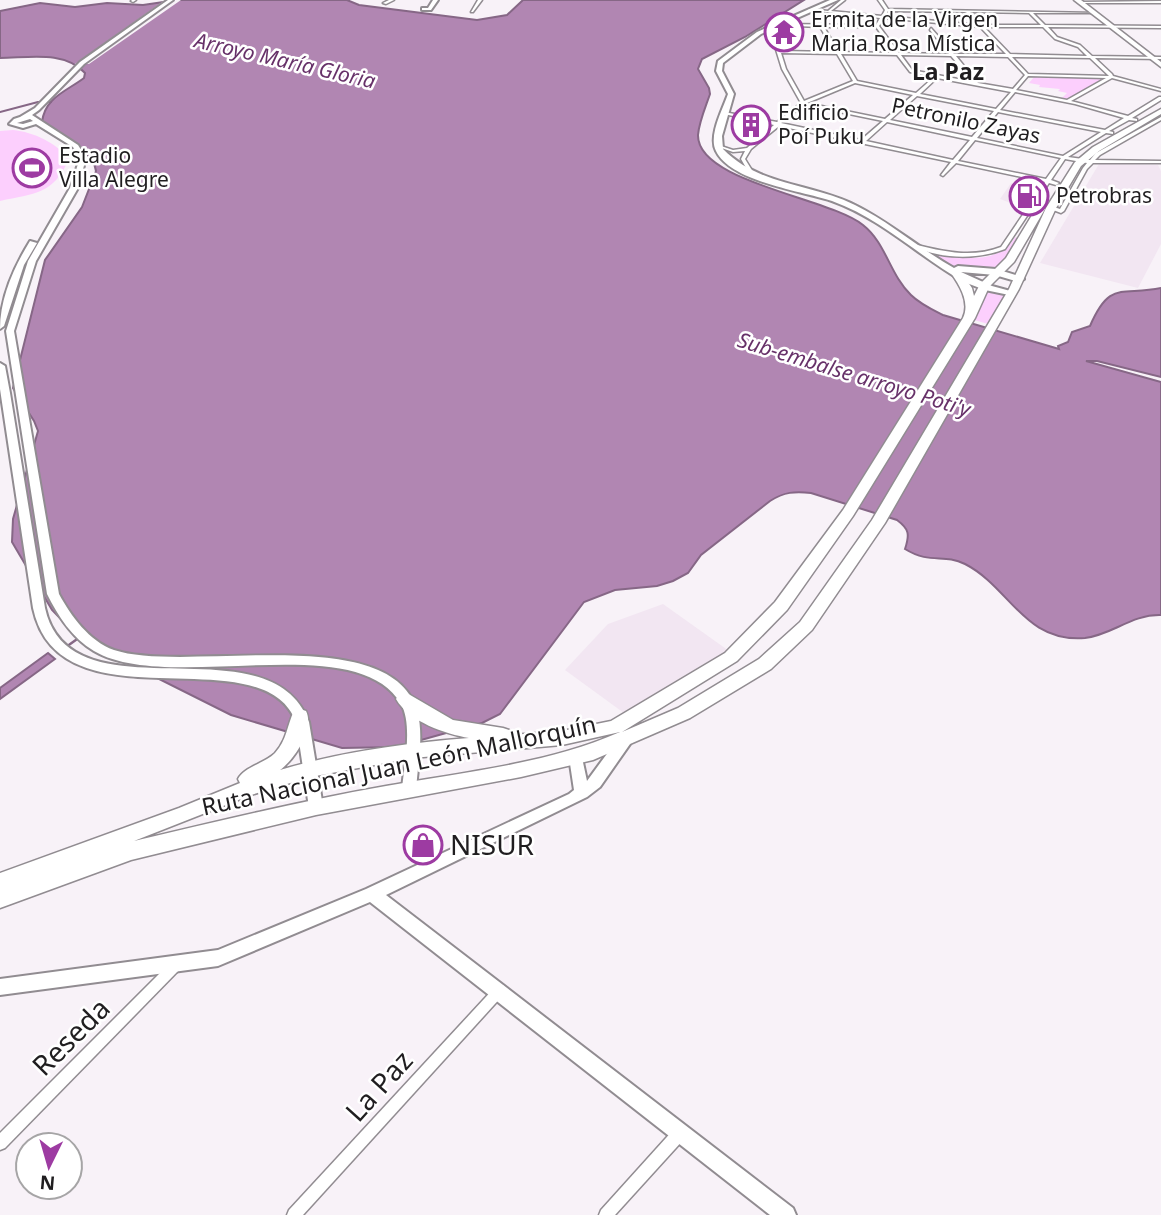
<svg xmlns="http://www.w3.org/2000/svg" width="1161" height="1215" viewBox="0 0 1161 1215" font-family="'Noto Sans',sans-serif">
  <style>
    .built { fill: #f2e6f2 }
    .green { fill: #fccffd }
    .water { fill: #b186b2; stroke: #866786; stroke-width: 2 }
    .pier { fill: #f8f2f8 }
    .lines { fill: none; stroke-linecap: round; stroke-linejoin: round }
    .stream-far1 { stroke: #866786; stroke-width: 2 }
    .stream { stroke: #866786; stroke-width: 2.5 }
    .street-casing { stroke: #918c91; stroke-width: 3 }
    .secondary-casing { stroke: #918c91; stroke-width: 4 }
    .primary-casing { stroke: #918c91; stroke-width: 4 }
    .highway-casing { stroke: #918c91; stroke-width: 3 }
    .street { fill: #fff; fill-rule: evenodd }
    .secondary { fill: #fff; fill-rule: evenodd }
    .primary { fill: #fff; fill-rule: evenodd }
    .highway { fill: #fff; fill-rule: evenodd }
    .labels { text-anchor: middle; stroke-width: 5; stroke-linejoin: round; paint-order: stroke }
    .far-poi-label { font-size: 21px; fill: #201e20; stroke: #fff; text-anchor: start }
    .far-water-label { font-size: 21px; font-style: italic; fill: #673169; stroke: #fff }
    .far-street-label { font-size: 21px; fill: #201e20; stroke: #fff }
    .far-quarter-label { font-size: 23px; font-weight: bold; fill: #201e20; stroke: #fff }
    .street-label { font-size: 24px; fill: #201e20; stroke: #fff }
    .near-poi-label { font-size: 28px; fill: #201e20; stroke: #fff; text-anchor: start }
    .near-street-label { font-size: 28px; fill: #201e20; stroke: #fff }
  </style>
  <rect width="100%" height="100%" fill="#f8f2f8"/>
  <g class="built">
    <polygon points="1099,164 1158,165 1161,171 1161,244 1138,288 1040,263"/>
    <polygon points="1011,183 1041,189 1029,210 1000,199"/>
    <polygon points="663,604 729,651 675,689 624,713 565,670 608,624"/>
  </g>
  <g class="green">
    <polygon points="1035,76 1107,78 1067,99 1062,98 1067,93 1058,91 1060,89 1039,87 1040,85 1029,83"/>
    <path d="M13 130C34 132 56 143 69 159 53 195 35 193 0 201V131Z"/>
    <path d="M1015 237 1019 242C1013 251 1007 263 997 268 974 279 945 263 926 252 954 258 999 267 1015 237Z"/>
    <polygon points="987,290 1005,295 988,324 971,319"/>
  </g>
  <g class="water">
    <path d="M177 0H347L359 5 477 20 507 15 523 0H804L745 37 702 59 698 69 709 88 710 94C706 106 699 122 698 135 697 182 830 198 863 225 886 243 890 275 911 295 920 304 931 309 943 315L1059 349 1058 346 1068 342 1072 332 1090 326C1110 280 1121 296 1161 288V377L1097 361H1086L1161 382V615C1132 614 1112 635 1085 638 1024 643 1010 587 965 564 943 553 931 565 905 549 910 534 909 529 897 520L811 493C795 491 784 492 770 501L701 555 688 573 673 581 657 586 615 590 584 602 500 714 482 723 396 747 342 748 231 715 81 640 52 610 12 542 13 519 38 431 34 421 13 388 45 260 82 207 96 171C92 143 52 146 42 122 45 97 67 91 84 78L85 73C64 50 28 58 0 58V11L40 3 75 7 107 3 143 5Z"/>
    <polygon points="48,653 55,659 0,699 0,688"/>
  </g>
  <polygon class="pier" points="165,0 181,0 89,64 75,64"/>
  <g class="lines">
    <polyline class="stream-far1" points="0,112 38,102 51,102"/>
    <polyline class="stream" points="66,647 80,637"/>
    <defs>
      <g id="street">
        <polygon points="132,0 136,0 133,2 131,1"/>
        <polygon points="389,0 394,0 386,4 383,3"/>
        <polygon points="478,0 482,0 473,12 471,12"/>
        <path d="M841 0H845L831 11 882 16 885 10 878 0H882L888 9 1096 13H1033L1045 25 1161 26V28L1048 27 1057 37 1080 45 1092 56 1161 57V59L1095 58 1112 74 1113 76 1161 89V91L1112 78 1071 101 1128 116 1159 97H1161V100L1132 118 1137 119V121L1129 120 1109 131 1113 132V134L1106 133 1068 157 1090 160 1096 153 1161 117V120L1100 155 1095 160 1161 161V163H1093L1087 169 1064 211 1061 213 1048 208 1051 206 1060 209 1083 168 1087 163 1065 159 1051 180 1059 183 1056 185 1049 183 1005 249C977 260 942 259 914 247L917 245C945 252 973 258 1001 247L1045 182 956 163 943 176 941 175 951 162 779 126 751 149 745 159 753 172 749 173 741 159 745 151 733 152 716 146 718 145 733 150 747 148 774 125 724 114V112L777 122 801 103 782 69 769 27 771 26 773 27 780 51 835 52 820 27 773 25 775 24 876 25 880 18 808 10 810 9 828 11ZM888 11 966 12 978 25 885 16ZM970 12 1029 13 1041 25H982ZM884 18 980 27 1006 54H954L931 28 930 30 949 54 899 53 879 26ZM824 27H876L895 53 839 52ZM984 27H1043L1055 39 1078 47 1087 56 1010 54ZM781 53 837 54 853 81 804 101 786 69ZM841 54 897 55 910 72 934 77 916 93 857 81ZM901 55 951 56 973 82 912 70ZM956 56 1008 57 1025 75 1013 89 978 83ZM1012 57 1090 58 1109 76 1028 74ZM1028 76 1106 78 1067 100 1016 90ZM937 78 1011 92 996 109 920 94ZM855 83 913 95 885 119 807 103ZM1015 92 1075 104 1124 118 1105 130 1000 110ZM917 96 994 111 972 137 890 120ZM803 105H805L883 121 861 140 781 123ZM998 112 1101 132 1063 156 977 138ZM887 122 970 140 953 160 866 141ZM975 140 1061 158 1046 179 958 161Z"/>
        <polygon points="1161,1 1161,3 1079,3 1081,2"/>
        <polygon points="176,959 180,961 182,965 180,969 5,1148 0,1150 0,1133 172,961"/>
        <polygon points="500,984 504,986 506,990 504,994 303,1215 287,1215 289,1210 496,986"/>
        <polygon points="680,1126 685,1128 687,1133 685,1138 615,1215 599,1215 601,1210 675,1128"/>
      </g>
      <g id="secondary">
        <path d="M168 0H173L84 64 39 110 32 115 78 145 86 158 78 188 36 261 14 331 59 594C71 616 89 641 114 650 186 674 389 620 417 710 424 735 418 763 416 789L414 793 409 795 404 793 402 789C404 766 413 725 401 704 357 627 168 695 94 651 72 638 58 616 47 594L6 331 28 261 70 188 80 158 73 147 36 124 23 128 9 124 14 119 20 117 35 108 80 62ZM30 119 33 121 23 124 17 123Z"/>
        <polygon points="433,0 438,0 431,10 422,10 422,8 428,8"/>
        <path d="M30 241 37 243 24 265 4 326 0 329C0 298 14 267 30 241Z"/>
        <path d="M0 363 5 366 10 393 45 608C70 722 269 617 309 722L323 807 321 812 316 813 311 812 309 807 296 722C262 633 59 732 33 608L0 389Z"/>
        <polygon points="625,734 630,736 632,740 630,744 600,787 587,797 386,895 793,1208 796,1215 770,1215 370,902 218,966 0,995 0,979 218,950 366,889 569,794 574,790 569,757 571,753 576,751 581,753 587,781 620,736"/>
      </g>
      <path id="primary" d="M830 0H838L761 34 723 63 722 71 734 94 722 136 723 149C759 186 810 183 855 205 890 222 920 249 954 268L958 266 996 269 1022 277 1024 279 1019 282 995 275 961 272 992 286 1014 292V296L985 290 964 282C920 257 880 218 832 201 802 191 731 182 716 151 708 136 723 109 728 94L716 71 718 61 757 32Z"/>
      <g id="highway">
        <polygon points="1074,0 1081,0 1161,62 1161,67"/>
        <path d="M1161 109V114L1099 151 1081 166 1056 208 1019 289 885 523 812 630 771 669 690 718 593 760 521 777 316 815 131 860 0 908V873L179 808 240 783 238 779C244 767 265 763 275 753 287 740 287 725 294 711L300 709 306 711C315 729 294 760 280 770 341 752 405 743 469 738 446 734 409 722 396 699L399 694 405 692 453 720 503 728 509 730 512 735 562 731 611 721 725 653 775 602 843 510 963 318C971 301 958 283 949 270L950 268H958L972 288 974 296 980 284 1006 258 1037 207H1043L1045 209 1014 262 989 287 975 318 853 516 787 610 737 661 622 732 678 708 759 659 800 622 872 520 1009 289 1046 208 1075 162 1093 147ZM620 732C547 764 464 772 386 786 301 801 218 821 134 841L251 795 310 777 412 758 562 745Z"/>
      </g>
    </defs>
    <use href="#street" class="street-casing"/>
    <use href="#secondary" class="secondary-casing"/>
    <use href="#primary" class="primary-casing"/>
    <use href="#highway" class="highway-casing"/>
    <use href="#street" class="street"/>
    <use href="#secondary" class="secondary"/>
    <use href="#primary" class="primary"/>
    <use href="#highway" class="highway"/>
  </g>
  <defs>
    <symbol id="temple-ring" viewBox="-11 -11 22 22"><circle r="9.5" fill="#fff" stroke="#9d3ba2" stroke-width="1.5"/><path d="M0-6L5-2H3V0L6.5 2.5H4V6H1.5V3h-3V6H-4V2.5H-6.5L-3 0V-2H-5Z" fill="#9d3ba2"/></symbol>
    <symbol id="building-ring" viewBox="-11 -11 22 22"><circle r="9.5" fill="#fff" stroke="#9d3ba2" stroke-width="1.5"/><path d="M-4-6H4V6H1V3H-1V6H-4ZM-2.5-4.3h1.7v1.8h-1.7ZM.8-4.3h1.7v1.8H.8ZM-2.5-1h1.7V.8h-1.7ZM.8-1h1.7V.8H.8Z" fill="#9d3ba2"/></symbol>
    <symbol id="stadium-ring" viewBox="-11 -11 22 22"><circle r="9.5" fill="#fff" stroke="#9d3ba2" stroke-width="1.5"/><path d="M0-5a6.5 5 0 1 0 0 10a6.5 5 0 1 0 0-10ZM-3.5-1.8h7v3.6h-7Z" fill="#9d3ba2"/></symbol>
    <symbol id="fuel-ring" viewBox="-11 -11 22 22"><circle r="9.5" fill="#fff" stroke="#9d3ba2" stroke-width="1.5"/><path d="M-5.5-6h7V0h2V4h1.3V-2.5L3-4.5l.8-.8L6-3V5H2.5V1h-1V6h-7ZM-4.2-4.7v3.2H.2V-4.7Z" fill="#9d3ba2"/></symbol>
    <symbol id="shop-ring" viewBox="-11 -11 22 22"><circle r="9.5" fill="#fff" stroke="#9d3ba2" stroke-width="1.5"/><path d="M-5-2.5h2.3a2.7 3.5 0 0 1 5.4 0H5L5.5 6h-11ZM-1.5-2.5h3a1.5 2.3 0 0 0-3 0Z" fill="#9d3ba2"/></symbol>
  </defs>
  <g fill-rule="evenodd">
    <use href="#temple-ring" x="762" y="10" width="44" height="44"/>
    <use href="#building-ring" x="729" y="103" width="44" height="44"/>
    <use href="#stadium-ring" x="10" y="146" width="44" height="44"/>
    <use href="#fuel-ring" x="1007" y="174" width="44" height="44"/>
    <use href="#shop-ring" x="401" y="823" width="44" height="44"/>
  </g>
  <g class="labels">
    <g class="far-poi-label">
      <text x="811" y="27">Ermita de la Virgen<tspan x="811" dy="24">Maria Rosa Mística</tspan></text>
      <text x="778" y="120">Edificio<tspan x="778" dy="24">Poí Puku</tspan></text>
      <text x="59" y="163">Estadio<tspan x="59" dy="24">Villa Alegre</tspan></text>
      <text x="1056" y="203">Petrobras</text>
    </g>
    <g class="far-water-label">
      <text transform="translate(285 61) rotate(13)" y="7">Arroyo María Gloria</text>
      <text transform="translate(854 375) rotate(17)" y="7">Sub-embalse arroyo Poti'y</text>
    </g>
    <g class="far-street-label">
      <text transform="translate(966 121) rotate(12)" y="7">Petronilo Zayas</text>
    </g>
    <g class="far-quarter-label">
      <text x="948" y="80">La Paz</text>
    </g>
    <g class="street-label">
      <text transform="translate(399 766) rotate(-12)" y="8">Ruta Nacional Juan León Mallorquín</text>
    </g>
    <g class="near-poi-label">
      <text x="450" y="855">NISUR</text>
    </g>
    <g class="near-street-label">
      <text transform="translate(71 1037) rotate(-45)" y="10">Reseda</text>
      <text transform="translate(379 1086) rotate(-48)" y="10">La Paz</text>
    </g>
  </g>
  <g transform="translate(49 1166) rotate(185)"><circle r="33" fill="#ffffff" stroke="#a6a5a6" stroke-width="2"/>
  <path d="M0-5L12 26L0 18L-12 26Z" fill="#9d3ba2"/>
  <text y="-10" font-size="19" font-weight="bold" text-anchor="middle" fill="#201e20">N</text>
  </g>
</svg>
